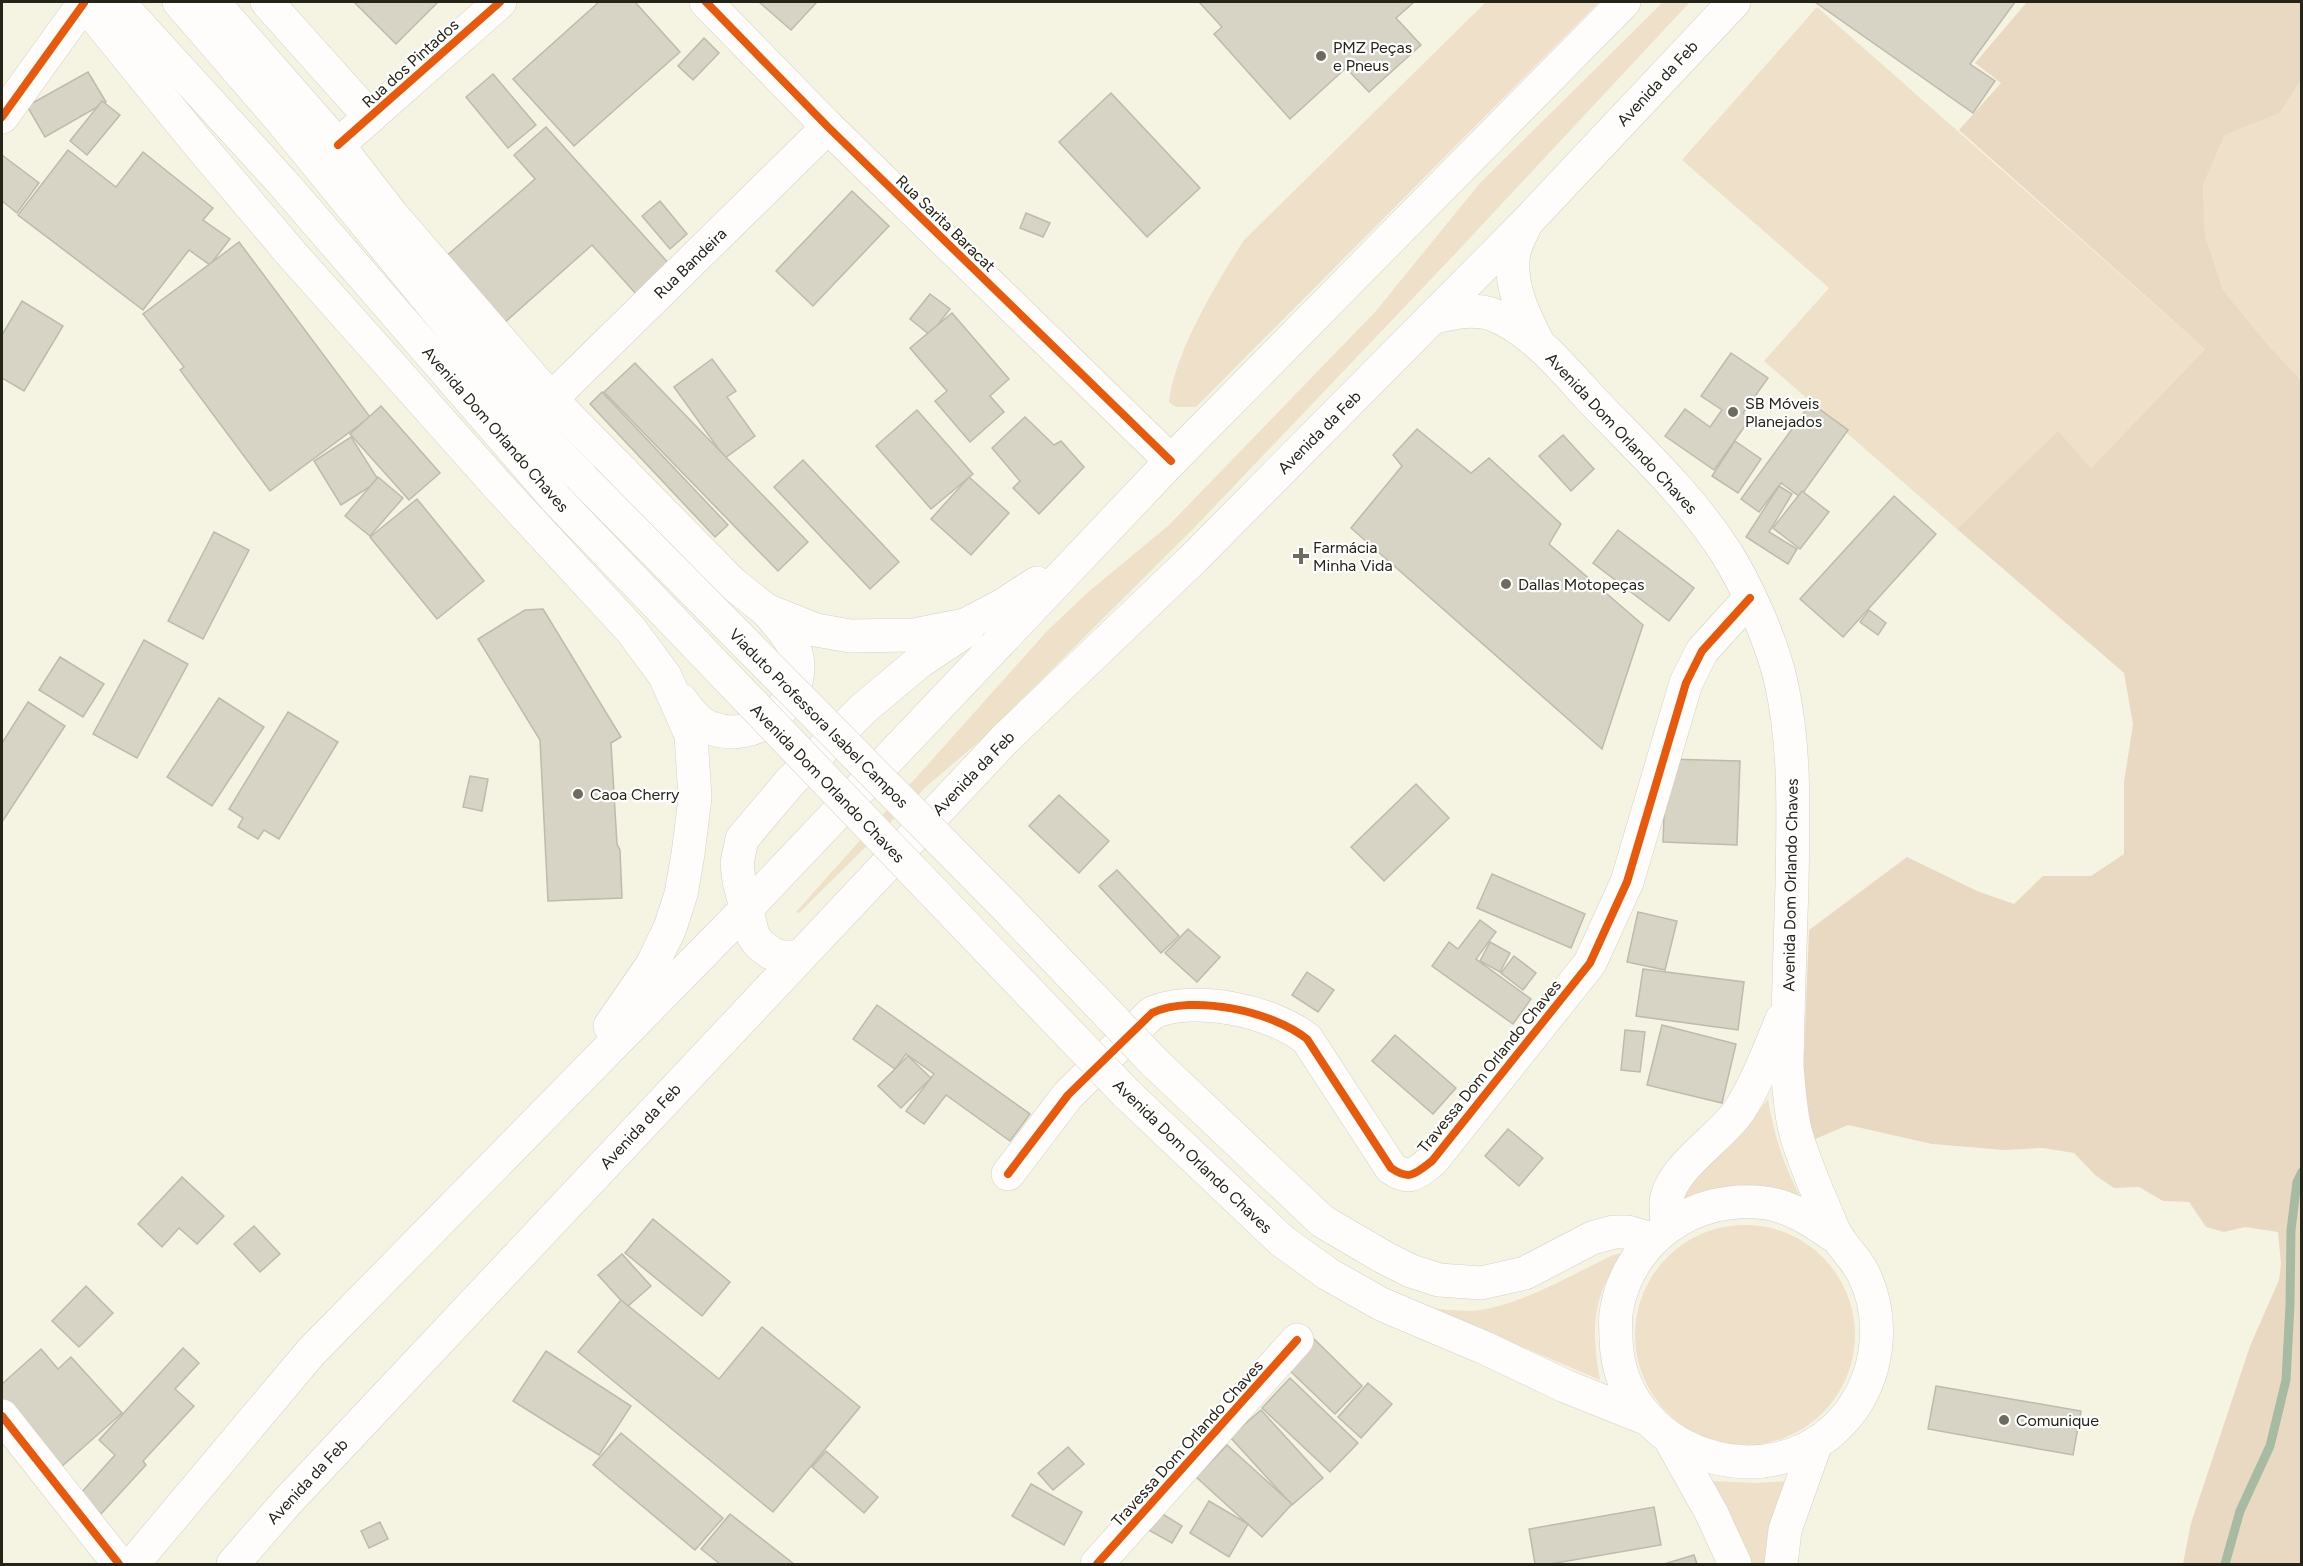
<svg xmlns="http://www.w3.org/2000/svg" width="2303" height="1566" viewBox="0 0 2303 1566" font-family="Figtree,sans-serif">
  <style>
    .green { fill: #efe0ca }
    .forest { fill: #e9d9c2 }
    .lines { fill: none; stroke-linecap: round; stroke-linejoin: round }
    .stream { stroke: #a7bba3; stroke-width: 9 }
    .building { fill: #d7d3c5; stroke: #bdbaae; stroke-width: 1.5 }
    .minor-casing { stroke: #d2d1c4; stroke-width: 34 }
    .major-casing { stroke: #d2d1c4; stroke-width: 34 }
    .minor { stroke: #fefdfb; stroke-width: 33 }
    .major { stroke: #fefdfb; stroke-width: 33 }
    .major-bridge-casing { stroke: #d2d1c4; stroke-width: 34; stroke-linecap: butt }
    .major-bridge { stroke: #fefdfb; stroke-width: 33 }
    .cycleway-casing { stroke: #fff; stroke-width: 11 }
    .cycleway { stroke: #e8590c; stroke-width: 8 }
    .poi-dot { fill: #6d6d5f; stroke: #fff; stroke-width: 2 }
    .labels { text-anchor: middle; stroke-width: 4.5; stroke-linejoin: round; paint-order: stroke }
    .poi-label { font-size: 16px; fill: #242418; stroke: #fff; text-anchor: start }
    .street-label { font-size: 16px; fill: #242418; stroke: #fff }
  </style>
  <rect width="100%" height="100%" fill="#f5f4e3"/>
  <g class="green">
    <path d="M1486 2H1599L1196 407H1176L1169 402C1174 353 1217 282 1244 240Z"/>
    <polygon points="1663,2 1690,2 1455,254 1194,528 982,739 928,785 799,913 796,912 1047,631 1087,593 1169,525 1375,312 1480,183"/>
    <polygon points="1817,7 2205,349 2091,468 2058,432 1957,529 1764,361 1829,288 1682,160"/>
    <polygon points="2301,80 2301,380 2269,346 2223,290 2205,235 2203,185 2225,135 2280,113"/>
    <path d="M1768 1099C1774 1136 1785 1170 1804 1203L1674 1202 1684 1188 1745 1128Z"/>
    <circle cx="1745" cy="1335" r="110"/>
    <path d="M1626 1252C1591 1292 1591 1331 1600 1380L1431 1308C1448 1310 1464 1312 1481 1310 1525 1303 1573 1274 1613 1255Z"/>
    <polygon points="1697,1480 1755,1483 1791,1481 1768,1564 1743,1564"/>
  </g>
  <polygon class="forest" points="2027,2 2301,2 2301,80 2280,113 2225,135 2203,185 2205,235 2223,290 2269,346 2301,380 2301,1564 2183,1564 2191,1523 2250,1346 2279,1280 2281,1264 2278,1232 2245,1227 2224,1232 2206,1227 2189,1202 2163,1201 2139,1187 2114,1188 2095,1175 2074,1153 2043,1148 2005,1150 1932,1144 1848,1125 1813,1140 1803,1081 1809,930 1907,857 1977,891 2014,904 2043,876 2091,876 2124,854 2124,782 2133,724 2124,673 1957,529 2058,431 2091,468 2205,349 1959,130 2001,83 1975,63"/>
  <g class="lines">
    <polyline class="stream" points="2225,1564 2240,1511 2270,1446 2286,1380 2290,1305 2291,1230 2297,1182 2302,1172"/>
  </g>
  <g class="building">
    <polygon points="354,2 438,2 396,44"/>
    <polygon points="599,2 635,2 680,52 574,146 513,79"/>
    <polygon points="759,2 817,2 791,30"/>
    <polygon points="1199,2 1414,2 1396,18 1421,45 1369,92 1346,68 1290,119 1214,34 1222,27"/>
    <polygon points="1815,2 2015,2 1970,64 1995,81 1973,113"/>
    <polygon points="704,38 719,53 693,80 678,66"/>
    <polygon points="88,72 106,102 45,137 27,106"/>
    <polygon points="493,74 536,125 508,148 466,97"/>
    <polygon points="1111,93 1200,188 1147,237 1059,142"/>
    <polygon points="102,101 120,115 87,155 70,141"/>
    <polygon points="546,127 671,266 637,295 592,245 503,324 444,258 535,179 514,155"/>
    <polygon points="68,150 116,187 143,152 213,208 203,220 230,239 210,265 189,250 143,310 18,215"/>
    <polygon points="2,155 39,183 17,213 2,201"/>
    <polygon points="852,191 889,226 813,306 776,271"/>
    <polygon points="660,201 687,234 670,249 642,216"/>
    <polygon points="1026,213 1050,223 1043,237 1020,228"/>
    <polygon points="239,242 370,417 270,491 180,370 184,367 143,314"/>
    <polygon points="930,294 950,309 930,335 910,319"/>
    <polygon points="22,301 63,326 24,391 2,378 2,335"/>
    <polygon points="952,313 1009,379 990,396 1004,412 970,442 935,401 947,391 910,348"/>
    <polygon points="1731,353 1768,378 1743,413 1750,419 1714,470 1665,436 1685,409 1710,427 1722,410 1701,396"/>
    <polygon points="712,359 736,391 727,397 755,436 725,458 674,387"/>
    <polygon points="635,363 808,542 778,571 604,392"/>
    <polygon points="602,392 728,525 715,537 590,404"/>
    <polygon points="1811,403 1848,430 1800,497 1781,483 1759,512 1741,499"/>
    <polygon points="381,406 440,473 409,500 350,434"/>
    <polygon points="917,410 973,474 931,509 876,446"/>
    <polygon points="1025,417 1054,445 1061,441 1084,467 1039,514 1013,488 1020,481 992,448"/>
    <polygon points="1417,429 1471,473 1489,458 1561,524 1549,544 1643,625 1602,749 1351,528 1402,466 1393,455"/>
    <polygon points="1563,435 1594,469 1571,491 1539,456"/>
    <polygon points="351,437 379,481 341,505 314,461"/>
    <polygon points="1735,441 1761,459 1738,493 1712,476"/>
    <polygon points="803,460 899,562 870,589 774,487"/>
    <polygon points="378,477 403,498 370,536 345,516"/>
    <polygon points="969,477 1009,513 971,555 931,519"/>
    <polygon points="1779,486 1792,494 1769,532 1797,549 1788,564 1746,537"/>
    <polygon points="1802,491 1829,512 1800,549 1773,528"/>
    <polygon points="1894,496 1936,534 1843,637 1800,599"/>
    <polygon points="417,499 484,581 437,619 370,537"/>
    <polygon points="1618,530 1694,588 1669,621 1593,563"/>
    <polygon points="214,532 249,550 203,639 168,621"/>
    <polygon points="543,609 621,737 611,743 617,844 620,850 622,898 548,901 540,740 478,639 525,610"/>
    <polygon points="1869,610 1886,623 1878,635 1860,622"/>
    <polygon points="144,640 188,664 137,758 93,734"/>
    <polygon points="60,657 104,684 83,717 39,690"/>
    <polygon points="219,698 264,727 212,806 167,777"/>
    <polygon points="28,702 65,726 2,822 2,743"/>
    <polygon points="288,712 338,742 279,839 264,830 258,839 238,827 243,818 229,809"/>
    <polygon points="1666,759 1740,761 1737,845 1663,842"/>
    <polygon points="470,776 488,779 482,811 463,807"/>
    <polygon points="1416,784 1449,818 1384,881 1351,847"/>
    <polygon points="1059,795 1109,841 1079,873 1029,826"/>
    <polygon points="1117,870 1179,936 1161,953 1099,886"/>
    <polygon points="1492,874 1585,914 1571,948 1477,908"/>
    <polygon points="1638,912 1677,921 1665,970 1627,962"/>
    <polygon points="1480,920 1496,932 1476,959 1531,999 1513,1024 1432,966 1449,942 1458,949"/>
    <polygon points="1188,929 1220,957 1197,982 1165,953"/>
    <polygon points="1490,942 1510,953 1500,972 1480,961"/>
    <polygon points="1514,956 1536,973 1523,990 1501,973"/>
    <polygon points="1643,969 1744,982 1738,1030 1636,1016"/>
    <polygon points="1307,972 1334,990 1318,1012 1292,995"/>
    <polygon points="877,1005 1030,1114 1010,1141 946,1095 924,1124 906,1111 934,1074 906,1054 895,1069 853,1039"/>
    <polygon points="1662,1025 1736,1044 1722,1103 1647,1085"/>
    <polygon points="1625,1030 1645,1032 1640,1072 1621,1070"/>
    <polygon points="1395,1035 1456,1088 1433,1114 1372,1061"/>
    <polygon points="908,1056 931,1078 901,1108 878,1086"/>
    <polygon points="1508,1129 1543,1158 1519,1186 1485,1156"/>
    <polygon points="182,1177 224,1216 197,1244 179,1228 162,1247 138,1224"/>
    <polygon points="653,1219 730,1282 702,1316 625,1253"/>
    <polygon points="254,1226 280,1254 260,1272 234,1244"/>
    <polygon points="622,1254 651,1286 627,1307 598,1275"/>
    <polygon points="86,1286 113,1313 79,1347 52,1321"/>
    <polygon points="621,1300 719,1379 762,1327 860,1407 773,1512 578,1352"/>
    <polygon points="1313,1338 1362,1386 1335,1414 1285,1366"/>
    <polygon points="183,1348 199,1363 175,1389 194,1406 143,1461 146,1465 101,1514 80,1494 115,1455 99,1440"/>
    <polygon points="41,1349 58,1369 71,1357 122,1413 60,1468 2,1403 2,1384"/>
    <polygon points="546,1351 631,1406 599,1455 513,1401"/>
    <polygon points="1290,1378 1358,1443 1330,1472 1262,1408"/>
    <polygon points="1368,1383 1392,1404 1361,1438 1338,1417"/>
    <polygon points="1936,1386 2081,1411 2073,1455 1928,1429"/>
    <polygon points="1261,1410 1323,1478 1292,1505 1230,1437"/>
    <polygon points="621,1433 723,1518 695,1550 593,1465"/>
    <polygon points="1227,1445 1292,1504 1262,1537 1196,1477"/>
    <polygon points="1068,1447 1084,1464 1053,1490 1038,1473"/>
    <polygon points="826,1451 878,1497 864,1513 812,1467"/>
    <polygon points="1031,1484 1082,1512 1064,1545 1012,1516"/>
    <polygon points="1209,1501 1248,1524 1229,1557 1190,1533"/>
    <polygon points="1654,1507 1661,1545 1550,1564 1535,1564 1529,1529"/>
    <polygon points="1156,1510 1182,1526 1172,1543 1145,1528"/>
    <polygon points="730,1514 794,1564 720,1564 701,1549"/>
    <polygon points="380,1522 388,1539 369,1548 361,1531"/>
    <polygon points="1694,1555 1697,1564 1664,1564"/>
  </g>
  <g class="lines">
    <defs>
      <g id="minor">
        <polyline points="267,2 370,117"/>
        <polyline points="706,2 828,127 1171,461"/>
        <polyline points="2,117 84,3"/>
        <polyline points="338,145 500,2"/>
        <polyline points="551,399 828,127"/>
        <path d="M1008 1174 1068 1095 1152 1013C1193 994 1272 1011 1307 1039L1391 1168C1410 1181 1415 1174 1432 1161L1590 963 1627 882 1686 683 1702 651 1750 598"/>
        <polyline points="2,1416 119,1564"/>
        <polyline points="1097,1564 1297,1340"/>
      </g>
      <g id="major">
        <polyline points="83,2 197,142 289,251 499,487 631,630 665,676 691,735 695,798 688,854 681,894 670,928 652,965 610,1026"/>
        <polyline points="118,2 282,182 556,499"/>
        <polyline points="179,2 281,120 531,425 583,479"/>
        <polyline points="213,2 338,145 393,216 551,399 732,583 766,610 816,630 850,636 914,635 965,625 1003,605 1037,583"/>
        <path d="M1525 225C1522 233 1516 243 1514 252 1508 284 1524 315 1538 343"/>
        <path d="M1432 318C1451 313 1472 308 1491 314 1531 328 1565 371 1593 401 1640 450 1690 496 1727 554 1748 588 1772 642 1781 682 1796 748 1793 818 1792 885 1790 945 1788 1005 1787 1066 1789 1087 1790 1109 1795 1130 1804 1164 1820 1197 1833 1229 1840 1245 1854 1256 1862 1271 1886 1317 1880 1376 1846 1417 1772 1505 1619 1455 1616 1339 1616 1331 1615 1321 1616 1313 1627 1241 1693 1193 1766 1203 1793 1207 1815 1223 1837 1238"/>
        <path d="M681 700C688 710 699 724 711 728 755 745 805 704 797 657 793 639 777 623 766 610"/>
        <polyline points="797,957 781,957 771,953 759,944 753,935 739,881 737,863 742,839 790,782 864,708 919,662 967,630"/>
        <polyline points="1154,1062 1322,1221 1385,1258 1411,1271 1439,1280 1481,1283 1525,1273 1592,1238 1614,1232 1628,1232 1652,1239"/>
        <polyline points="1126,1093 1282,1241 1328,1274 1381,1304 1485,1348 1565,1386 1650,1420"/>
        <path d="M1667 1227C1667 1220 1666 1211 1666 1204 1668 1169 1720 1139 1739 1111 1757 1083 1769 1050 1782 1019"/>
        <polyline points="1670,1439 1711,1512 1735,1564"/>
        <polyline points="133,1564 311,1352 747,908 1171,461 1624,2"/>
        <polyline points="233,1564 286,1503 1005,739 1193,559 1526,223 1734,2"/>
        <polyline points="1781,1564 1785,1530 1816,1443"/>
      </g>
    </defs>
    <use href="#minor" class="minor-casing"/>
    <use href="#major" class="major-casing"/>
    <use href="#minor" class="minor"/>
    <use href="#major" class="major"/>
    <defs>
      <g id="major-bridge">
        <polyline points="583,479 1008,909 1154,1062"/>
        <polyline points="556,499 1126,1093"/>
      </g>
    </defs>
    <use href="#major-bridge" class="major-bridge-casing"/>
    <use href="#major-bridge" class="major-bridge"/>
    <defs>
      <g id="cycleway">
        <polyline points="706,2 828,127 1171,461"/>
        <polyline points="2,117 84,3"/>
        <polyline points="338,145 500,2"/>
        <path d="M1008 1174 1068 1095 1152 1013C1193 994 1272 1011 1307 1039L1391 1168C1410 1181 1415 1174 1432 1161L1590 963 1627 882 1686 683 1702 651 1750 598"/>
        <polyline points="2,1416 119,1564"/>
        <polyline points="1097,1564 1297,1340"/>
      </g>
    </defs>
    <use href="#cycleway" class="cycleway-casing"/>
    <use href="#cycleway" class="cycleway"/>
  </g>
  <g class="poi-dot">
    <circle cx="1321" cy="56" r="6"/>
    <circle cx="1733" cy="412" r="6"/>
    <path d="M1298 547h6v6h6v6h-6v6h-6v-6h-6v-6h6z"/>
    <circle cx="1506" cy="584" r="6"/>
    <circle cx="578" cy="794" r="6"/>
    <circle cx="2004" cy="1420" r="6"/>
  </g>
  <g class="labels">
    <g class="poi-label">
      <text x="1333" y="53">PMZ Peças<tspan x="1333" dy="18">e Pneus</tspan></text>
      <text x="1745" y="409">SB Móveis<tspan x="1745" dy="18">Planejados</tspan></text>
      <text x="1313" y="553">Farmácia<tspan x="1313" dy="18">Minha Vida</tspan></text>
      <text x="1518" y="590">Dallas Motopeças</text>
      <text x="590" y="800">Caoa Cherry</text>
      <text x="2016" y="1426">Comunique</text>
    </g>
    <g class="street-label">
      <text transform="translate(410 63) rotate(-42)" y="6">Rua dos Pintados</text>
      <text transform="translate(1657 83) rotate(-47)" y="6">Avenida da Feb</text>
      <text transform="translate(946 223) rotate(44)" y="6">Rua Sarita Baracat</text>
      <text transform="translate(690 263) rotate(-44)" y="6">Rua Bandeira</text>
      <text transform="translate(496 429) rotate(49)" y="6">Avenida Dom Orlando Chaves</text>
      <text transform="translate(1319 432) rotate(-45)" y="6">Avenida da Feb</text>
      <text transform="translate(1622 433) rotate(47)" y="6">Avenida Dom Orlando Chaves</text>
      <text transform="translate(819 718) rotate(45)" y="6">Viaduto Professora Isabel Campos</text>
      <text transform="translate(973 773) rotate(-46)" y="6">Avenida da Feb</text>
      <text transform="translate(828 783) rotate(46)" y="6">Avenida Dom Orlando Chaves</text>
      <text transform="translate(1790 885) rotate(-89)" y="6">Avenida Dom Orlando Chaves</text>
      <text transform="translate(1489 1066) rotate(-51)" y="6">Travessa Dom Orlando Chaves</text>
      <text transform="translate(640 1126) rotate(-47)" y="6">Avenida da Feb</text>
      <text transform="translate(1193 1156) rotate(44)" y="6">Avenida Dom Orlando Chaves</text>
      <text transform="translate(1187 1443) rotate(-48)" y="6">Travessa Dom Orlando Chaves</text>
      <text transform="translate(307 1481) rotate(-47)" y="6">Avenida da Feb</text>
    </g>
  </g>
  <rect width="2303" height="1566" fill="none" stroke="#242418" stroke-width="6"/>
</svg>
